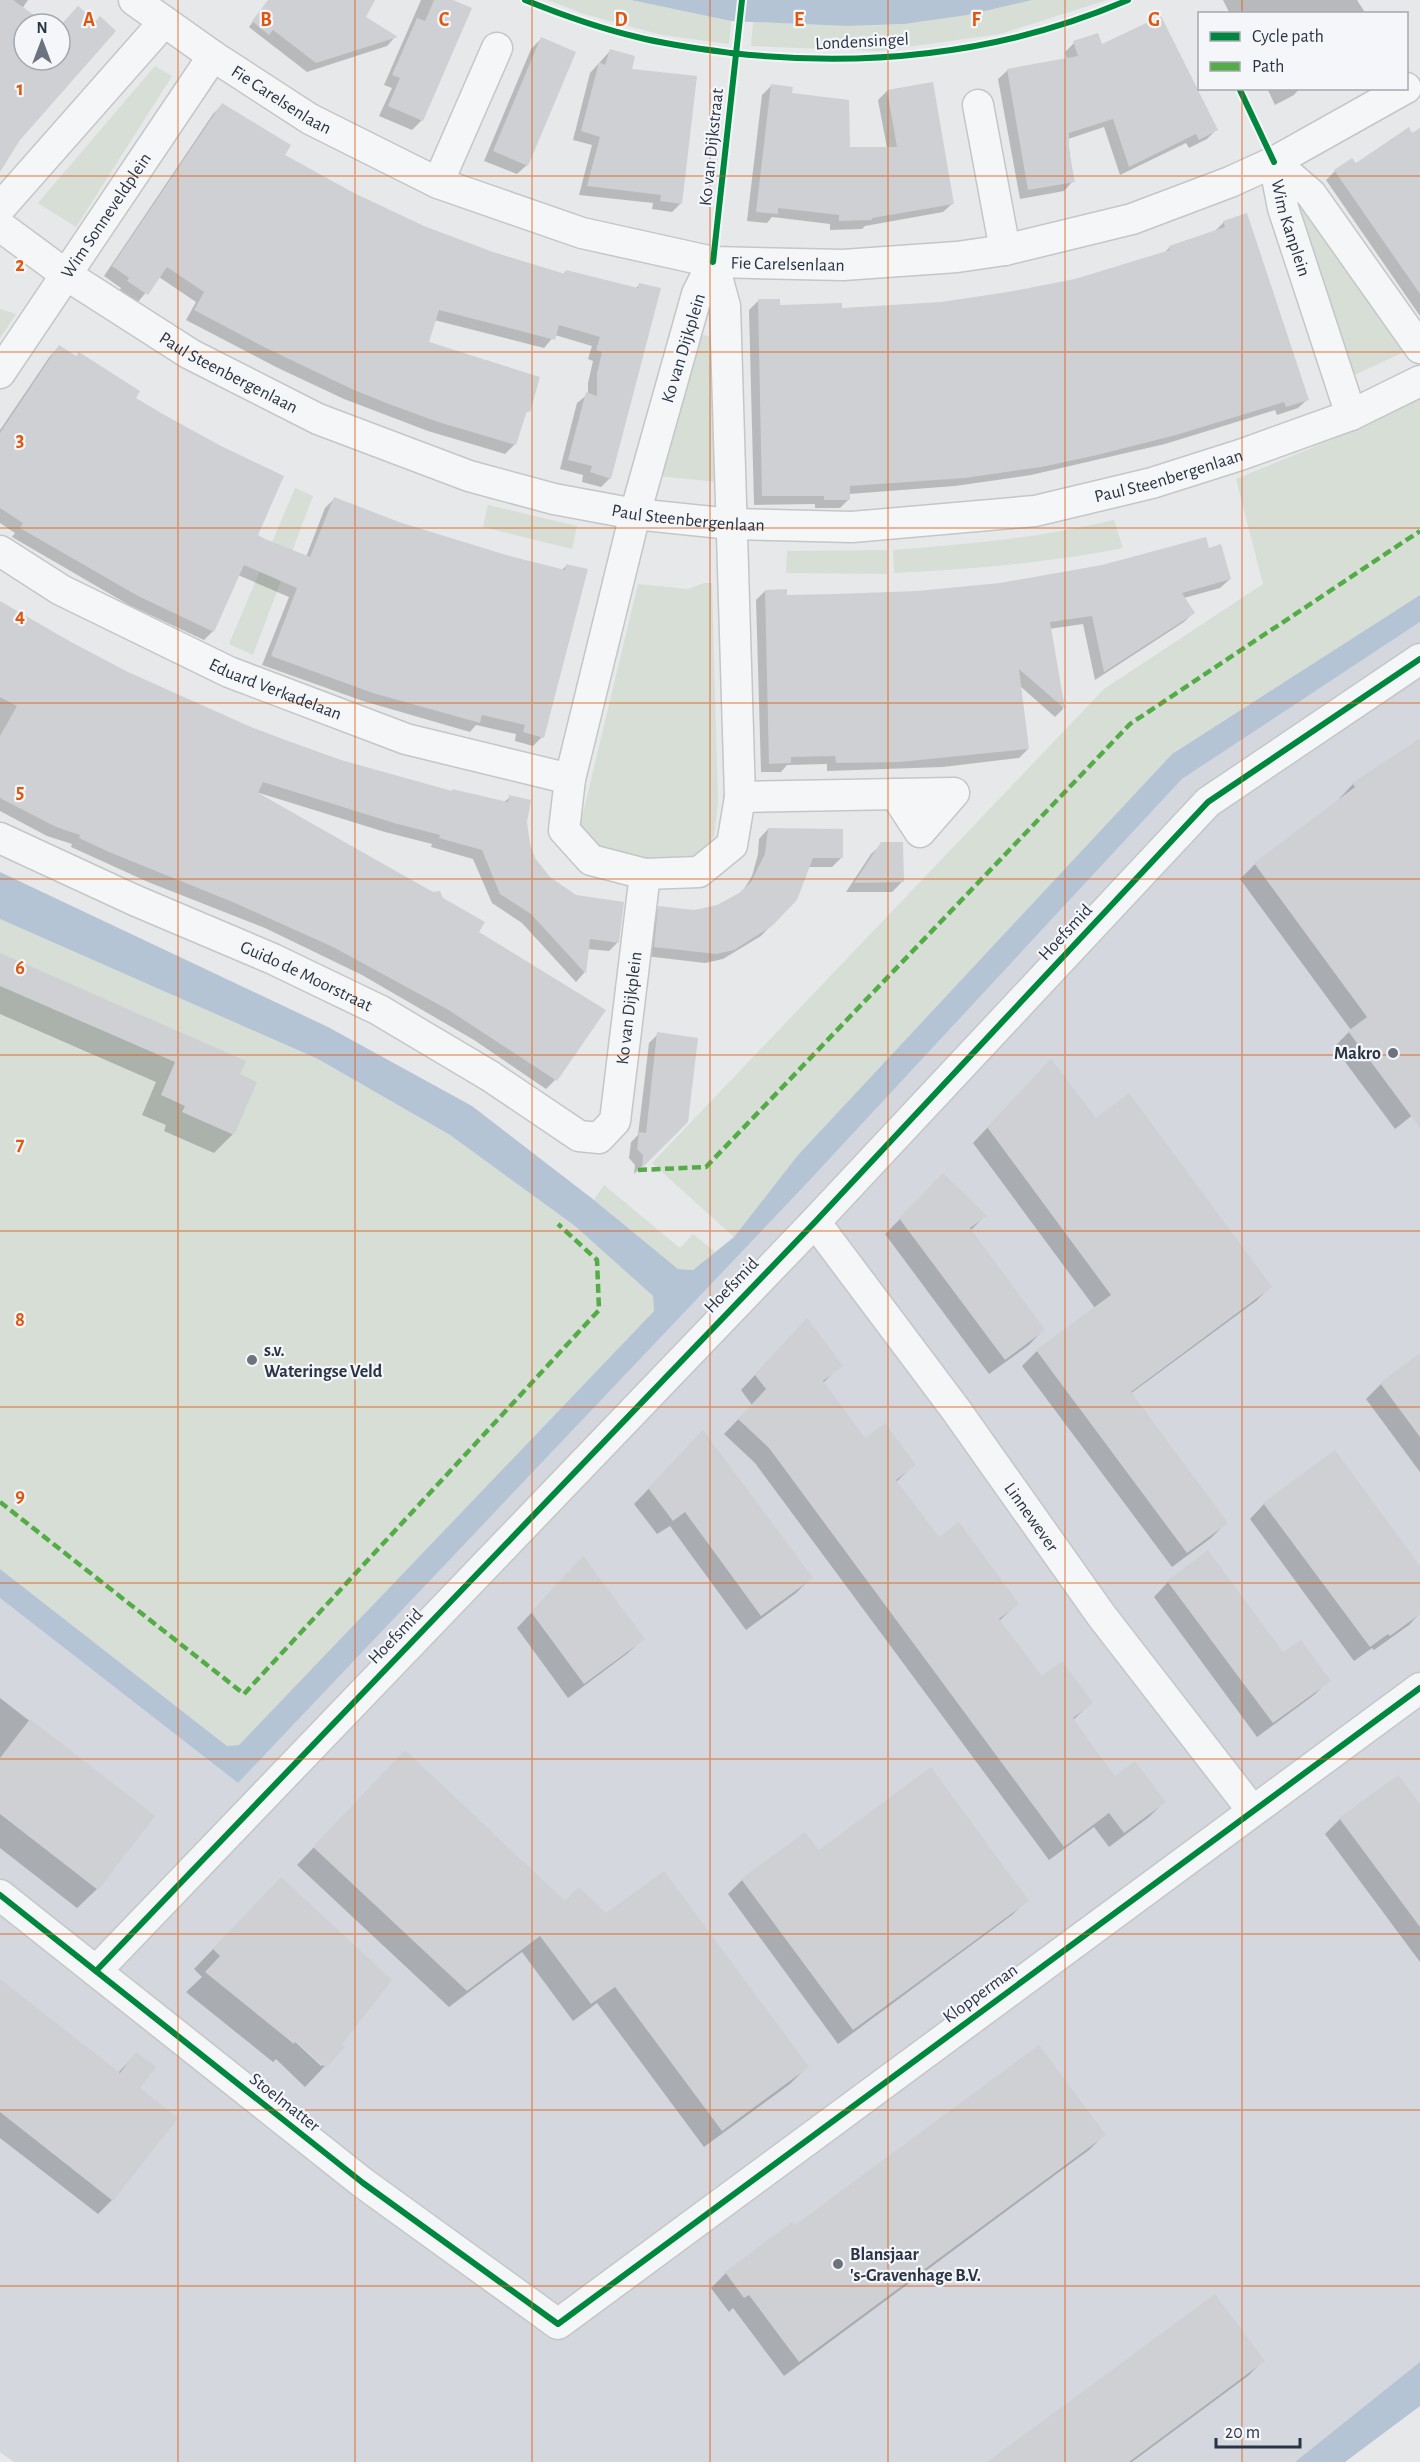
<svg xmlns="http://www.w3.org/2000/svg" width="1420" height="2462" viewBox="0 0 1420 2462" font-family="'Alegreya Sans',sans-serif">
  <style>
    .built { fill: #d4d7dd }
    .green { fill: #d6ded6 }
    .water { fill: #b4c4d5 }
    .shadow { fill: #0003; fill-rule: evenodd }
    .building { fill: #ced0d3 }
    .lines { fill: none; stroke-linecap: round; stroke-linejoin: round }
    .street-casing { stroke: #c4c6c8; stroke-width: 33 }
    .street { stroke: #f5f6f7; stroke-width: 30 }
    .quiet { stroke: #54ac47; stroke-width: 4.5; stroke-dasharray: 9 4.5; stroke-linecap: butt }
    .cycleway-casing { stroke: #f4f6f9; stroke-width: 10 }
    .cycleway { stroke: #00873e; stroke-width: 6 }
    .grid { fill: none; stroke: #df570f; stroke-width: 1.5; stroke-opacity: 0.55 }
    .poi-dot { fill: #6c737f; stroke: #f4f6f9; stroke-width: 2 }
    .labels { text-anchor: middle; stroke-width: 4.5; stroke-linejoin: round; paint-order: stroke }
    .street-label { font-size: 18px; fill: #2b3445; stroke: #f4f6f9 }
    .poi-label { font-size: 18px; font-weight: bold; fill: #2b3445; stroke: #f4f6f9; text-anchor: start }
    .grid-label { font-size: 20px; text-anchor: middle; font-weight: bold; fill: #df570f; stroke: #f4f6f9; stroke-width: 4.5; stroke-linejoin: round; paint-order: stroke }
  </style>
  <rect width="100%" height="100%" fill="#e6e8ea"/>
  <polygon class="built" points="1420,622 1420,2390 1330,2462 14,2462 0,2452 0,1598 238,1783 808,1182 1182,779"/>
  <g class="green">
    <polygon points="548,0 631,0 731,21 729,44 662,35 584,14"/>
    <path d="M1032 0H1107L1000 34 878 51 751 46 753 22C804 24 854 28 905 24 948 19 990 9 1032 0Z"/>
    <polygon points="155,66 172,76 76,227 38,203"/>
    <polygon points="1301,197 1408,350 1348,378 1289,202"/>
    <polygon points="0,309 16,314 0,338"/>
    <polygon points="696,334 715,337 717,482 659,476"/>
    <polygon points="1420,396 1420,595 1172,754 798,1155 734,1237 652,1163 1104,689 1263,584 1236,479 1372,423"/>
    <polygon points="295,488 313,496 253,655 229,644"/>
    <polygon points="488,505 577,526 572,549 483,527"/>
    <path d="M1114 520 1123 548C1047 563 971 569 894 573L893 550C967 544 1041 538 1114 520Z"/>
    <polygon points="887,550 887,574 786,573 787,551"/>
    <polygon points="704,583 712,583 718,803 714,836 700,855 668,862 617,857 599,850 578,834 638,584 688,589"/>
    <polygon points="0,919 318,1059 450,1135 575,1226 653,1296 654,1311 239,1745 227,1746 0,1569"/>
    <polygon points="604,1185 680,1248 693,1234 715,1252 693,1270 678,1269 594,1200"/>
  </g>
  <g class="water">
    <polygon points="631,0 1032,0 967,15 905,24 847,26 731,21"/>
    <polygon points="1420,595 1420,622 1182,779 808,1182 238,1783 0,1598 0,1569 227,1746 239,1745 654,1311 653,1296 575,1226 450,1135 318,1059 0,919 0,872 328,1027 472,1106 594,1200 678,1269 693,1270 734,1237 798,1155 1172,754"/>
    <polygon points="1420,2362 1420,2406 1345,2462 1295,2462"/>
  </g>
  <g class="shadow">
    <polygon points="0,0 28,0 0,41"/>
    <polygon points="269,0 373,0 364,17 395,37 387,46 307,72 249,27"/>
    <polygon points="421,0 449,0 422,120 412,130 379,116 392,88 384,85"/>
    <polygon points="1223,0 1357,0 1366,14 1230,14"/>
    <polygon points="541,39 527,165 517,174 484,161 531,49"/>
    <polygon points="1074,43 1101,46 1216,130 1207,139 1189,148 1186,143 1120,175 1104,127 1068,139 1073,181 1064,191 1020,199 998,79 1008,70 1067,60 1065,52"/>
    <polygon points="610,51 630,70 681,203 672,212 652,209 653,203 579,195 592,145 573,140 590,73"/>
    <polygon points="771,86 790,94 849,148 887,148 878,100 887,91 953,203 943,212 865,226 862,229 830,230 830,224 772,217 767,223 747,221 762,95"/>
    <polygon points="1267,88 1300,88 1294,95 1275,105"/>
    <polygon points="222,105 283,155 353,195 423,227 492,253 563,275 566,271 635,289 640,284 610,478 601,487 582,482 583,475 560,469 577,403 588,394 588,383 593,361 588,359 592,346 555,335 544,348 434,320 428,342 538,378 528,411 523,416 515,444 505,454 428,431 344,399 276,367 186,320 196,302 159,277 137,303 119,291 121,288 104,276 213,114"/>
    <polygon points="1420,130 1420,316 1326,180 1335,171 1356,165"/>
    <polygon points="1224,222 1308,399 1298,408 1277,415 1275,410 1165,444 1031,475 955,486 849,494 849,499 840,508 815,508 815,504 754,505 749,310 758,301 778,306 841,310 941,303 1008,293 1075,280 1163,254 1170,247 1215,231"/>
    <polygon points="59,347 134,398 256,535 264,540 306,557 325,508 334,499 399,523 506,556 561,571 567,565 542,737 533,746 515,741 516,734 476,725 470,732 363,701 262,665 289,597 238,575 213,631 204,640 129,605 12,537 15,533 0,523 0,430 50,356"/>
    <polygon points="1208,550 1230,579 1220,588 1184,598 1193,613 1184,622 1095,680 1083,624 1049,629 1063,709 1055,717 1020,686 1028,749 1019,758 943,767 827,771 827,764 787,765 781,772 761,772 756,600 765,591 785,597 917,592 1000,585"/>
    <polygon points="0,602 70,644 128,674 213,713 340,761 451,792 504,802 510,797 526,822 529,845 534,859 549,878 618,942 609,951 587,949 584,973 576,982 522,923 492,903 473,859 431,847 432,844 385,832 256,792 441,899 477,932 555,1080 546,1089 474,1040 362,975 265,928 148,882 71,847 72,844 47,836 0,811"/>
    <polygon points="1420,739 1420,1123 1414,1114 1395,1129 1334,1047 1351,1030 1240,879 1255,864 1340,800 1339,799 1353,784"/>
    <polygon points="768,829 842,857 832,867 808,867 796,899 761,936 723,959 705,963 645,956 649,917 659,908 694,911 724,904 742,892 752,876 758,854 759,839"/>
    <polygon points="882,844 902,882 892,892 846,892 871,854"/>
    <polygon points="0,955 238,1075 233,1134 214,1153 164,1131 166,1125 142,1115 156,1082 0,1014"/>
    <polygon points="658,1034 687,1122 634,1174 635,1165 629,1158 631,1142 638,1135 649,1043"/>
    <polygon points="1037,1075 1095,1120 1270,1287 1256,1301 1130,1394 1226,1523 1211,1538 1172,1567 1022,1366 1037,1351 1095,1308 973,1143"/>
    <polygon points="943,1176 985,1216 970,1231 1043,1330 1029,1345 989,1374 885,1234"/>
    <polygon points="793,1334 841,1365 823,1383 865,1440 914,1465 896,1482 938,1539 1017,1604 999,1621 1041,1678 1091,1703 1072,1721 1115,1778 1164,1802 1149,1817 1109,1847 1094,1827 1049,1860 755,1463 724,1434 752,1405 741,1390"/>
    <polygon points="1420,1355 1420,1472 1366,1399 1381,1384"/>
    <polygon points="689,1447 811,1578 796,1593 746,1630 670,1526 657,1534 634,1504"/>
    <polygon points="1264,1504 1420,1568 1420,1613 1409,1625 1374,1650 1372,1648 1354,1661 1250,1519"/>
    <polygon points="569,1573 643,1639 628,1653 568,1698 517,1628"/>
    <polygon points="1168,1582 1283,1654 1329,1680 1314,1695 1257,1737 1154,1597"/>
    <polygon points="0,1698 153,1817 97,1889 77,1908 0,1848"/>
    <polygon points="388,1769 565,1903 605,1915 807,2067 790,2084 704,2147 597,2003 573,2021 522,1952 449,2007 297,1865"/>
    <polygon points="1420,1807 1420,1962 1325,1834 1340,1819"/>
    <polygon points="818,1852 1027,1900 1012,1915 838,2044 728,1894 742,1880"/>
    <path d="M262 1898 343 2047 305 2087 276 2059 273 2062 186 1992 202 1977 194 1969ZM292 2034 324 2064 321 2066 290 2037Z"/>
    <polygon points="0,1981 118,2073 136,2054 138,2088 112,2200 98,2214 0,2138"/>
    <polygon points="1104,2135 1089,2150 784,2376 733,2308 729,2312 711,2288 726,2273 794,2228"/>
    <polygon points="1263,2361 1248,2376 1132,2462 990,2462"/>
  </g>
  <g class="building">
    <polygon points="0,0 13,0 46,24 24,24 24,60 60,60 60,26 78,6 96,21 100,16 116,31 20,140 0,172"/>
    <polygon points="268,0 375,0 366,17 398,37 316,63 273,30 269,35 252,21"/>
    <polygon points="434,0 453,0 472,8 423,121 388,106 400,78 392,75 417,18 425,21"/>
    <polygon points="1161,16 1218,130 1199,140 1196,134 1129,167 1113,119 1069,133 1069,151 1075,182 1028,190 1007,69 1078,56 1073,41 1098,33 1102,44"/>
    <polygon points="541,37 576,52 528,166 493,151"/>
    <polygon points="610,49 635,56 632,69 697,76 682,204 660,201 661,195 587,186 600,137 581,131 599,62 605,65"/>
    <polygon points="933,82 954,204 872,218 872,220 839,221 839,215 778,208 778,214 756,212 771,84 793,87 792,93 849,100 850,147 897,147 887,90"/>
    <polygon points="222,103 291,145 285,155 354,193 424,226 493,252 565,274 566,270 638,288 639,283 661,288 611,479 590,472 592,466 568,460 586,392 597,396 597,373 602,352 596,350 600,337 559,325 555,340 439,310 429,342 540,377 530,412 527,411 516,445 438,422 389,404 354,390 266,348 194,310 204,292 167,267 148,295 127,281 129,278 112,266"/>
    <polygon points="1409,127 1412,133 1420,128 1420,294 1334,170 1352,158 1356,163"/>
    <polygon points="1247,213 1309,400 1286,407 1284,402 1176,435 1093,456 1041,467 965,478 850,486 850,500 824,500 824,496 762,496 758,299 780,299 780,305 842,303 842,308 941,302 1008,292 1075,279 1170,250 1169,246 1225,227 1223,221"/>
    <polygon points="59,345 76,356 79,352 140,391 136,398 161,413 221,446 284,476 258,535 265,539 310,557 334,497 399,522 506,555 565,570 566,564 588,569 544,738 523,732 525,725 482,715 480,723 373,693 271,656 297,588 244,565 214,632 138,596 20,528 23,523 0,508 0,433"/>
    <polygon points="1206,537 1209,548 1221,544 1231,579 1182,593 1195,613 1104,672 1092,616 1050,622 1065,709 1019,669 1029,749 900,762 836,763 835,756 791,757 791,763 769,764 765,590 787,589 787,595 835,594 917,591 1000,583 1102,565"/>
    <polygon points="0,601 71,642 128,672 260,731 341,760 452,791 452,789 508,802 509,795 531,800 527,822 530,844 535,858 550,877 576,895 624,902 619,943 590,939 586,974 531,914 500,894 482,850 439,838 440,835 394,823 263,782 258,793 433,892 440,891 443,898 485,922 479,932 606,1010 557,1081 447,1009 333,947 235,903 109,852 79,838 80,835 56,827 0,798 0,736 17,706 0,697"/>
    <polygon points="1420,739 1420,1128 1348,1031 1367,1017 1254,863 1355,787 1352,783"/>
    <polygon points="768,828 843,829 843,858 813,858 797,900 772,926 734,950 716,954 654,947 658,906 694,910 717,905 739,893 751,882 765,854"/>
    <polygon points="881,842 903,842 904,882 854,883"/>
    <polygon points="0,953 246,1061 240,1074 257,1082 234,1135 182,1112 185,1106 161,1095 175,1062 0,986"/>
    <polygon points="657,1032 698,1038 688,1122 642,1168 643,1155 637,1149 639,1132 646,1133"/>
    <polygon points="1051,1059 1096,1118 1129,1093 1272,1287 1131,1392 1228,1523 1187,1553 1036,1350 1111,1295 987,1127"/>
    <polygon points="943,1173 987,1216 970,1228 1045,1330 1005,1360 899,1218"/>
    <polygon points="807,1318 843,1366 823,1381 865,1438 885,1423 916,1465 896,1480 939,1537 959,1522 1019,1604 999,1619 1042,1676 1062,1661 1093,1703 1073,1718 1094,1748 1115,1776 1135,1761 1166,1802 1124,1833 1109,1813 1064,1847 769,1448 738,1419 766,1389 755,1375"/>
    <polygon points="1420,1353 1420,1437 1380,1383"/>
    <polygon points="703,1430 813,1578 761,1616 685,1512 673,1521 648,1488"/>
    <polygon points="1335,1450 1420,1566 1420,1614 1390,1636 1388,1634 1370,1647 1263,1503"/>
    <polygon points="1208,1550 1283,1652 1301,1640 1331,1681 1273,1723 1167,1581"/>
    <polygon points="583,1556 645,1639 584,1684 531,1612"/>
    <polygon points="30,1719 155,1816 98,1890 0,1814 0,1758"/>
    <polygon points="405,1750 565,1901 579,1887 606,1913 664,1871 809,2067 722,2131 615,1987 591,2004 540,1936 467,1991 313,1847"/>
    <polygon points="931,1767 1029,1901 853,2030 741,1879 805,1832 819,1850"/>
    <polygon points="1398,1775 1420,1804 1420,1927 1339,1818"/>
    <polygon points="281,1877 392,1980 342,2044 345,2047 326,2068 296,2041 294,2044 205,1972 220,1956 213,1949"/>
    <polygon points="0,1979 120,2073 136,2052 156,2067 140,2088 178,2118 113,2201 0,2112"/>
    <polygon points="1039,2045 1106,2135 799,2362 749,2295 744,2298 725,2272 792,2222 795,2225"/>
    <polygon points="1215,2294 1265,2361 1129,2462 987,2462"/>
  </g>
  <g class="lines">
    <defs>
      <g id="street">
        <path id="s1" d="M134 0 213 56 310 119 438 183 582 233 713 262 843 265 957 257 1005 250 1132 219 1230 182 1274 162 1406 88"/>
        <polyline points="978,105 1005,250"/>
        <path id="s2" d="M1274 162 1283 208 1351 415"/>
        <polyline points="1274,162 1311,194 1420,348"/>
        <polyline points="438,183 497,48"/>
        <polyline points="0,208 164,22"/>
        <path id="s3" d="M0 226 65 274 190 354 318 419 469 476 554 499 635 514 731 524 852 527 1035 511 1152 483 1240 455 1351 415 1420 381"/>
        <polygon points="713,262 725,306 740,797 732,845 699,872 645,874 591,860 564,830 570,779 635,514 697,294"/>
        <path id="s4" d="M0 373 213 56"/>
        <path id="s5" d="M0 551 61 590 229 672 406 739 570 779"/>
        <polyline points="740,797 954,793 920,832 895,794"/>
        <path id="s6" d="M0 838 134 900 273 959 379 1010 490 1076 579 1136 599 1138 615 1121 645 874"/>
        <path id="s7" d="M815 1222 956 1410 1101 1615 1252 1810"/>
        <polyline points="0,1895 363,2183 558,2324 1420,1688"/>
        <polyline points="96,1971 815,1222 1208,802 1420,659"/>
      </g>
    </defs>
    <use href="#street" class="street-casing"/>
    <use href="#street" class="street"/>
    <g class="quiet">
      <polyline points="638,1170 706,1167 1130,724 1420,531"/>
      <polyline points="0,1502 244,1694 599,1310 597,1260 558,1224"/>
    </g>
    <defs>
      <g id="cycleway">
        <path d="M525 0C562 15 598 28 637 37 668 45 700 49 731 53 867 68 1002 54 1128 0"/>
        <polyline points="1239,88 1274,162"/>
        <polyline points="713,262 742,0"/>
        <polyline points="0,1895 363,2183 558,2324 1420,1688"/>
        <polyline points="96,1971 815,1222 1208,802 1420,659"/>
      </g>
    </defs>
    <use href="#cycleway" class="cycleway-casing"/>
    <use href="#cycleway" class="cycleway"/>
  </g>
  <path class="grid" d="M178 0V2462M355 0V2462M532 0V2462M710 0V2462M888 0V2462M1065 0V2462M1242 0V14M1242 88V2462M0 176H1420M0 352H1420M0 528H1420M0 703H1420M0 879H1420M0 1055H1420M0 1231H1420M0 1407H1420M0 1583H1420M0 1759H1420M0 1934H1420M0 2110H1420M0 2286H1420"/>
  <g class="poi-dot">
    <circle cx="1393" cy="1053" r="6"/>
    <circle cx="252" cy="1360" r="6"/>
    <circle cx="838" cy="2264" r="6"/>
  </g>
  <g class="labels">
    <g class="street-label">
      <text transform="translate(862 41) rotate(-3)" y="6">Londensingel</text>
      <text dy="6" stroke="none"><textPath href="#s1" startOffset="178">Fie Carelsenlaan</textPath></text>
      <text transform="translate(711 147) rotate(-84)" y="6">Ko van Dijkstraat</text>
      <text dy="6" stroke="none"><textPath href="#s4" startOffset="190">Wim Sonneveldplein</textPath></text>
      <text dy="6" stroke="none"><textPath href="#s2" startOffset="68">Wim Kanplein</textPath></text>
      <text dy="6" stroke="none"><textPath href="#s1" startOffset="717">Fie Carelsenlaan</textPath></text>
      <text transform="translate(683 348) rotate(-73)" y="6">Ko van Dijkplein</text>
      <text dy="6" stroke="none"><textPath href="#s3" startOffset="272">Paul Steenbergenlaan</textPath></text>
      <text dy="6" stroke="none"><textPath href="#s3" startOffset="1244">Paul Steenbergenlaan</textPath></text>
      <text dy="6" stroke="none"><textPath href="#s3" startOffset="758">Paul Steenbergenlaan</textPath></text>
      <text dy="6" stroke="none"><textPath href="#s5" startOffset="309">Eduard Verkadelaan</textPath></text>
      <text transform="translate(1065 932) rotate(-47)" y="6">Hoefsmid</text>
      <text dy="6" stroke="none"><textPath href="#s6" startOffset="336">Guido de Moorstraat</textPath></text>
      <text dy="6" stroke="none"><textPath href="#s6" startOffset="810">Ko van Dijkplein</textPath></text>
      <text transform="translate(731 1285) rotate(-46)" y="6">Hoefsmid</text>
      <text dy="6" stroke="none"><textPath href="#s7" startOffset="366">Linnewever</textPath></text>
      <text transform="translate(395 1636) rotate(-46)" y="6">Hoefsmid</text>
      <text transform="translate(980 1993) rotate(-36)" y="6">Klopperman</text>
      <text transform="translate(285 2102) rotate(38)" y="6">Stoelmatter</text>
    </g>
    <g class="poi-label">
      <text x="1381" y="1059" text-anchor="end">Makro</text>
      <text x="264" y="1356">s.v.<tspan x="264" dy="21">Wateringse Veld</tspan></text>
      <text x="850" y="2260">Blansjaar<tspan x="850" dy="21">'s-Gravenhage B.V.</tspan></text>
    </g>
  </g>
  <g class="grid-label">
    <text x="89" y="26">A</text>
    <text x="266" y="26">B</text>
    <text x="444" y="26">C</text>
    <text x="621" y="26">D</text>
    <text x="799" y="26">E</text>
    <text x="976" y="26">F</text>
    <text x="1154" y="26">G</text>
    <text x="20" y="95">1</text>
    <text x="20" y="271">2</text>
    <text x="20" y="446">3</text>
    <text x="20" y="622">4</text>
    <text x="20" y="798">5</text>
    <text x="20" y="974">6</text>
    <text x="20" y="1150">7</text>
    <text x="20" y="1326">8</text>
    <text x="20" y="1502">9</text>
  </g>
  <rect x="1198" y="12" width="210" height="78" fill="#f4f6f9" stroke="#a4a8b1" stroke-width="1.5"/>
  <rect x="1210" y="32" width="30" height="9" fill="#00873e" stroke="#a4a8b1" stroke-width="1.5"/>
  <text x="1252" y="42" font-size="18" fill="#2b3445">Cycle path</text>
  <rect x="1210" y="62" width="30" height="9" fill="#54ac47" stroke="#a4a8b1" stroke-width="1.5"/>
  <text x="1252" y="72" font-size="18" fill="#2b3445">Path</text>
  <g transform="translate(42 42)"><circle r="28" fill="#f4f6f9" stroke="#a4a8b1" stroke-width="1.5"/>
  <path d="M0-4.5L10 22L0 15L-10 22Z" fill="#6c737f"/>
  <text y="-9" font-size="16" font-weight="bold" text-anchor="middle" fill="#2b3445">N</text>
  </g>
  <path d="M1216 2438v9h84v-9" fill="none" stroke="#2b3445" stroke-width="3"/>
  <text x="1225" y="2438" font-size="18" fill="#2b3445" stroke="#f4f6f9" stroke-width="4.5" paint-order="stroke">20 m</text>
</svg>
